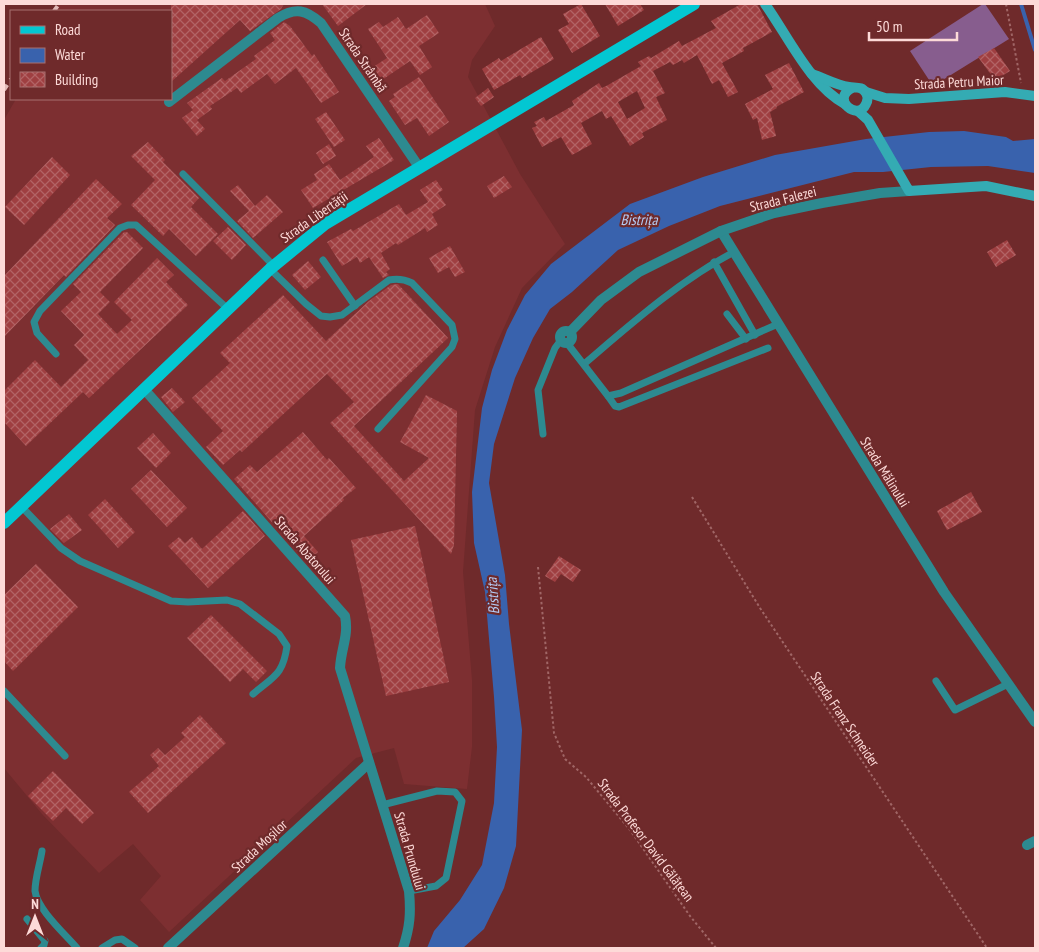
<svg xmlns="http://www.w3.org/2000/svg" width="1039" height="952" viewBox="0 0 1039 952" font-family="'PT Sans Narrow',sans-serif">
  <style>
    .built { fill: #7d2f31 }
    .garden { fill: #875d8e }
    .water { fill: #3962ad }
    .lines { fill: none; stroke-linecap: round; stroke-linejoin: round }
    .stream { stroke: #3962ad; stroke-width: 4 }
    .building { fill: url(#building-cross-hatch); fill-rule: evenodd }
    .path { stroke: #a06666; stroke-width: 2; stroke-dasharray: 2.5 2.5; stroke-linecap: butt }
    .lane { stroke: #2d8a90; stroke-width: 7 }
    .street { stroke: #2d8a90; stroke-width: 10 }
    .secondary { stroke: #34abb3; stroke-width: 10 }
    .primary { stroke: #03c7d2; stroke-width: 12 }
    .rail { stroke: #e2b9b7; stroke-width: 4; stroke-dasharray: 6 6; stroke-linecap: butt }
    .labels { text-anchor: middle; stroke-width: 4.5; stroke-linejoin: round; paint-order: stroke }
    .street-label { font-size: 14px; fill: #fddad8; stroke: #6f2a2b }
    .water-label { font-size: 15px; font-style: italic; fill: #b4ccf5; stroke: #6f2a2b }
  </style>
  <defs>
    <pattern id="building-cross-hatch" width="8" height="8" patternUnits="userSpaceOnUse" patternTransform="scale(1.25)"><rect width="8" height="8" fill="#9f3f41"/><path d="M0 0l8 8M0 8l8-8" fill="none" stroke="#b26365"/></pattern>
  </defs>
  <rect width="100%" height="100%" fill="#6f2a2b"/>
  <polygon class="built" points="58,4 485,4 495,26 472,60 468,77 520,174 565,244 522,288 495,347 475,410 463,572 472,680 472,747 467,789 404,784 394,748 356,758 169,932 140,900 161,876 133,844 99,873 42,814 4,768 4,120 16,99 171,99 171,11 55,11"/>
  <polygon class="garden" points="983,4 985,4 1009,39 933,86 910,51"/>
  <polygon class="water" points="964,131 1006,137 1013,141 1035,139 1035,173 988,166 931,167 883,172 854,172 720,206 669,226 618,250 572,292 550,309 533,338 515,378 494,444 489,483 505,575 509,624 522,730 516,846 504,888 484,929 463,948 427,948 434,931 460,900 482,865 494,803 497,747 494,697 485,592 474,543 472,492 482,408 492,370 507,330 525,295 551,264 630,204 703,177 775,155 866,139 929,132"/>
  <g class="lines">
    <polyline class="stream" points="1021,4 1035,50"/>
  </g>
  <g class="building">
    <polygon points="171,4 284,4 281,9 250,31 240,20 171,82"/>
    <polygon points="322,4 367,4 338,26"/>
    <polygon points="581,4 600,36 572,53 558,30 569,24 563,14"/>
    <polygon points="605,4 640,4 644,10 618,26"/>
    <path d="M741 4H757L772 32 743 48 744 51 722 63 738 92 728 97 719 80 712 84 697 55 684 63 682 60 673 65 670 62 653 71 665 93 656 97 667 120 642 133 644 137 630 146 611 116 606 119 602 111 581 123 592 144 572 155 561 137 542 147 532 128 537 126 534 122 544 117 546 121 574 105 572 101 599 83 602 88 608 85 641 66 638 62 649 56 651 58 679 41 682 46 716 28 711 21ZM637 91 645 108 627 119 618 102Z"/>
    <polygon points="427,15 439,33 419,46 432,67 420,75 410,61 373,86 364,73 387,58 368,29 379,22 383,27 398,17 406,29"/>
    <polygon points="284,22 290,26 312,56 314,54 339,92 321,103 296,68 275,84 267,74 241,93 237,88 210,106 212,109 197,120 205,129 197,136 182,118 193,110 187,103 222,78 225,81 256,59 254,56 275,40 270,33"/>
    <polygon points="541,37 554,59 522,78 520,75 494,90 482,69 499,58 501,61"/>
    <polygon points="994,48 1010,71 995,80 978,57"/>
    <polygon points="789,63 804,92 776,107 777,108 770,112 776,136 762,140 757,118 753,120 745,104 773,89 765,75"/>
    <polygon points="419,77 449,122 429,136 417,118 405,125 389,101 395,97 393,94"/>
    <polygon points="488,88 494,97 481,106 475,98"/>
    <polygon points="326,112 345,140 334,147 315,119"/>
    <polygon points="379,138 394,160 313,208 301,190 317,180 314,174 329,164 340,180 374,157 366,146"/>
    <polygon points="148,142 165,160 163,162 199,198 191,207 218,234 196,256 169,229 163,236 131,205 155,180 131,156"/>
    <polygon points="329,144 336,156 323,164 316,153"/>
    <polygon points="52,157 70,175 24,225 5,207"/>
    <polygon points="504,176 512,187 494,198 487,186"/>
    <polygon points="96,179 122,204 107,218 115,225 66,277 64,275 4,337 4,276"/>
    <polygon points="436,180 443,190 438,193 446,205 432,214 438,225 427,232 425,228 398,245 396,243 381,253 390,269 386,272 389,275 383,278 369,257 360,263 357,257 342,266 327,242 351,229 353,231 399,204 406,215 428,202 420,190"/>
    <polygon points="238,185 255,206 267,195 283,212 253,238 237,221 249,211 230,191"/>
    <polygon points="228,227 246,245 232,260 213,241"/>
    <polygon points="124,232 127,232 143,248 100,292 110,302 98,314 117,334 132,320 114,302 157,258 174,275 166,282 188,305 89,398 83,392 26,446 4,422 4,391 35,360 61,387 88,360 74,345 84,335 61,311 81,292 73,284"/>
    <polygon points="1007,240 1016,255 996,267 987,252"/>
    <polygon points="450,246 465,272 455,277 449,267 438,273 429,258"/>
    <polygon points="308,261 321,277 305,290 292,275"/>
    <polygon points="398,284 448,338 354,426 404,481 429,458 400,442 426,395 457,411 454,545 451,554 330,423 354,402 327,374 242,452 240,450 223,465 206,447 223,431 192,398 230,363 220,353 283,295 326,341 369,301 391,285"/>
    <polygon points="172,388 185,402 173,412 161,397"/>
    <polygon points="303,432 327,460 329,458 356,488 343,498 344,500 304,536 318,552 307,562 234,479 250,465 257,472"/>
    <polygon points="153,433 171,453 156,468 137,448"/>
    <polygon points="151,470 187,508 167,527 131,489"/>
    <polygon points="971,492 982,512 947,530 937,511"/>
    <polygon points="105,499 135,532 118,548 88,515"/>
    <polygon points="243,511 265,536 208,588 168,546 179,537 185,543 192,537 202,549"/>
    <polygon points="69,514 82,530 64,543 50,529"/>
    <polygon points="415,526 449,682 386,696 351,540"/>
    <polygon points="559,556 581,570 573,582 561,574 555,582 545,576"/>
    <polygon points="36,564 78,607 13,671 4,661 4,595"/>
    <polygon points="211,615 267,671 256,682 243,669 230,682 187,638"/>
    <polygon points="200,715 226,743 148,813 129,792 159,766 150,755 158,748 165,755 185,737 181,733"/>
    <polygon points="53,771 94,813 82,824 66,808 53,821 28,796"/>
  </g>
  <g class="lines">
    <g class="path">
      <polyline points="1006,4 1021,83"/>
      <polyline points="692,497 760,608 987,948"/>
      <polyline points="538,567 554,733 565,759 586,777 630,830 690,916 716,948"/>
    </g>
    <g class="lane">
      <polyline points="183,174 274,266"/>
      <polyline points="323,260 355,306"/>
      <polyline points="714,262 755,335"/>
      <path d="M270 269 306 304 321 316 330 317 342 315 389 280C398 278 404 279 412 283L452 325 455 339 452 347 378 429"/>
      <polyline points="727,314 746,339"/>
      <polyline points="567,343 608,396 621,393 778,324"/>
      <polyline points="56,354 37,333 34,322 40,311 120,228 128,225 136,225 228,309"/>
      <path d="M584 364C631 324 679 281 734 252"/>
      <polyline points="608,396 615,406 619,407 768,348"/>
      <polyline points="543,434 538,390 555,348 561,340"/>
      <path d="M21 506 61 548 80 561 171 601 188 602 227 600 240 604 279 634 287 646C283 675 274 676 253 694"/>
      <polyline points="936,681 955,710 1008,684"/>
      <polyline points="4,691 65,756"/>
      <polyline points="382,805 437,791 455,792 462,801 446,878 436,886 409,891"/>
      <path d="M42 851C40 864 35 878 35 891 37 909 65 934 77 948"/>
      <polyline points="27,919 45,941 44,945 41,948"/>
      <polyline points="102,948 115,940 122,939 135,948"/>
    </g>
    <g class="street">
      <path d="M169 102 278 18C296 7 306 10 321 23L419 167"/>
      <polyline points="721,231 944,592 1035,722"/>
      <circle cx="566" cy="337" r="6"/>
      <polyline points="570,332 601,300 639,272 721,231 774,213 822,203 880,193 909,191"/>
      <path d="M144 389 345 616C349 636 341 648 340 668L409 891C411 913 410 927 403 948"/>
      <polyline points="1027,845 1035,841"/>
      <polyline points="168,948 369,763"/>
    </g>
    <g class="secondary">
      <path d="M765 4C788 36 810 85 845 104"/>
      <path d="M812 74C824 78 836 85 849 87 856 88 862 86 866 93 868 96 868 101 866 104 858 122 830 99 852 88"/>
      <polyline points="866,92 885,98 909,99 1005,92 1035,96"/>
      <polyline points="858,111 868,120 909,191 986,186 1035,196"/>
    </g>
    <polyline class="primary" points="4,523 270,269 325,224 694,4"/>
    <g class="rail">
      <polyline points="54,11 59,4"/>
      <polyline points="4,90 11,79"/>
    </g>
  </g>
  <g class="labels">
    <g class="street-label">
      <text transform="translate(363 60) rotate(56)" y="5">Strada Strâmbă</text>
      <text transform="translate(959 82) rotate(-3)" y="5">Strada Petru Maior</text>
      <text transform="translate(783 199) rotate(-14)" y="5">Strada Falezei</text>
      <text transform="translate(314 217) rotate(-35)" y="5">Strada Libertății</text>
      <text transform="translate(885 472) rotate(58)" y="5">Strada Mălinului</text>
      <text transform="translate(305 550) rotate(49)" y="5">Strada Abatorului</text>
      <text transform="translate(845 719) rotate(56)" y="5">Strada Franz Schneider</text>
      <text transform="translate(646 840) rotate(53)" y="5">Strada Profesor David Gălățean</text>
      <text transform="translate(259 846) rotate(-43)" y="5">Strada Moșilor</text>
      <text transform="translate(410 851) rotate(74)" y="5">Strada Prundului</text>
    </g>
    <g class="water-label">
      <text x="639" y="225">Bistrița</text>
      <text transform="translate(493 596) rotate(-94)" y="5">Bistrița</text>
    </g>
  </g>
  <rect width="1039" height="952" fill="none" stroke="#fddad8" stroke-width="10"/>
  <rect x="10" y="10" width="162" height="90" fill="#6f2a2b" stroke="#a87070"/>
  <rect x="20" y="26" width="25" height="8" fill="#03c7d2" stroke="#a87070"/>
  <text x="55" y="35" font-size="15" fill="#fddad8">Road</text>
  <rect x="20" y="48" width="25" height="15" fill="#3962ad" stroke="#a87070"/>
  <text x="55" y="60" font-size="15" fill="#fddad8">Water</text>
  <rect x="20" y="72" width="25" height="15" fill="url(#building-cross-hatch)" stroke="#a87070"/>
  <text x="55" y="85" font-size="15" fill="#fddad8">Building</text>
  <g transform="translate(35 917)" stroke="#6f2a2b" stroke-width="4" paint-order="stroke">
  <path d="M0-4L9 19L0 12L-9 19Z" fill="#fddad8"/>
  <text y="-8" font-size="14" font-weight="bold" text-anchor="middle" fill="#fddad8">N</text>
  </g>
  <path d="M869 32v8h88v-8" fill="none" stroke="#fddad8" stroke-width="2.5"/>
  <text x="876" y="32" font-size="15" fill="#fddad8" stroke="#6f2a2b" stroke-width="4" paint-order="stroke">50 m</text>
</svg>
